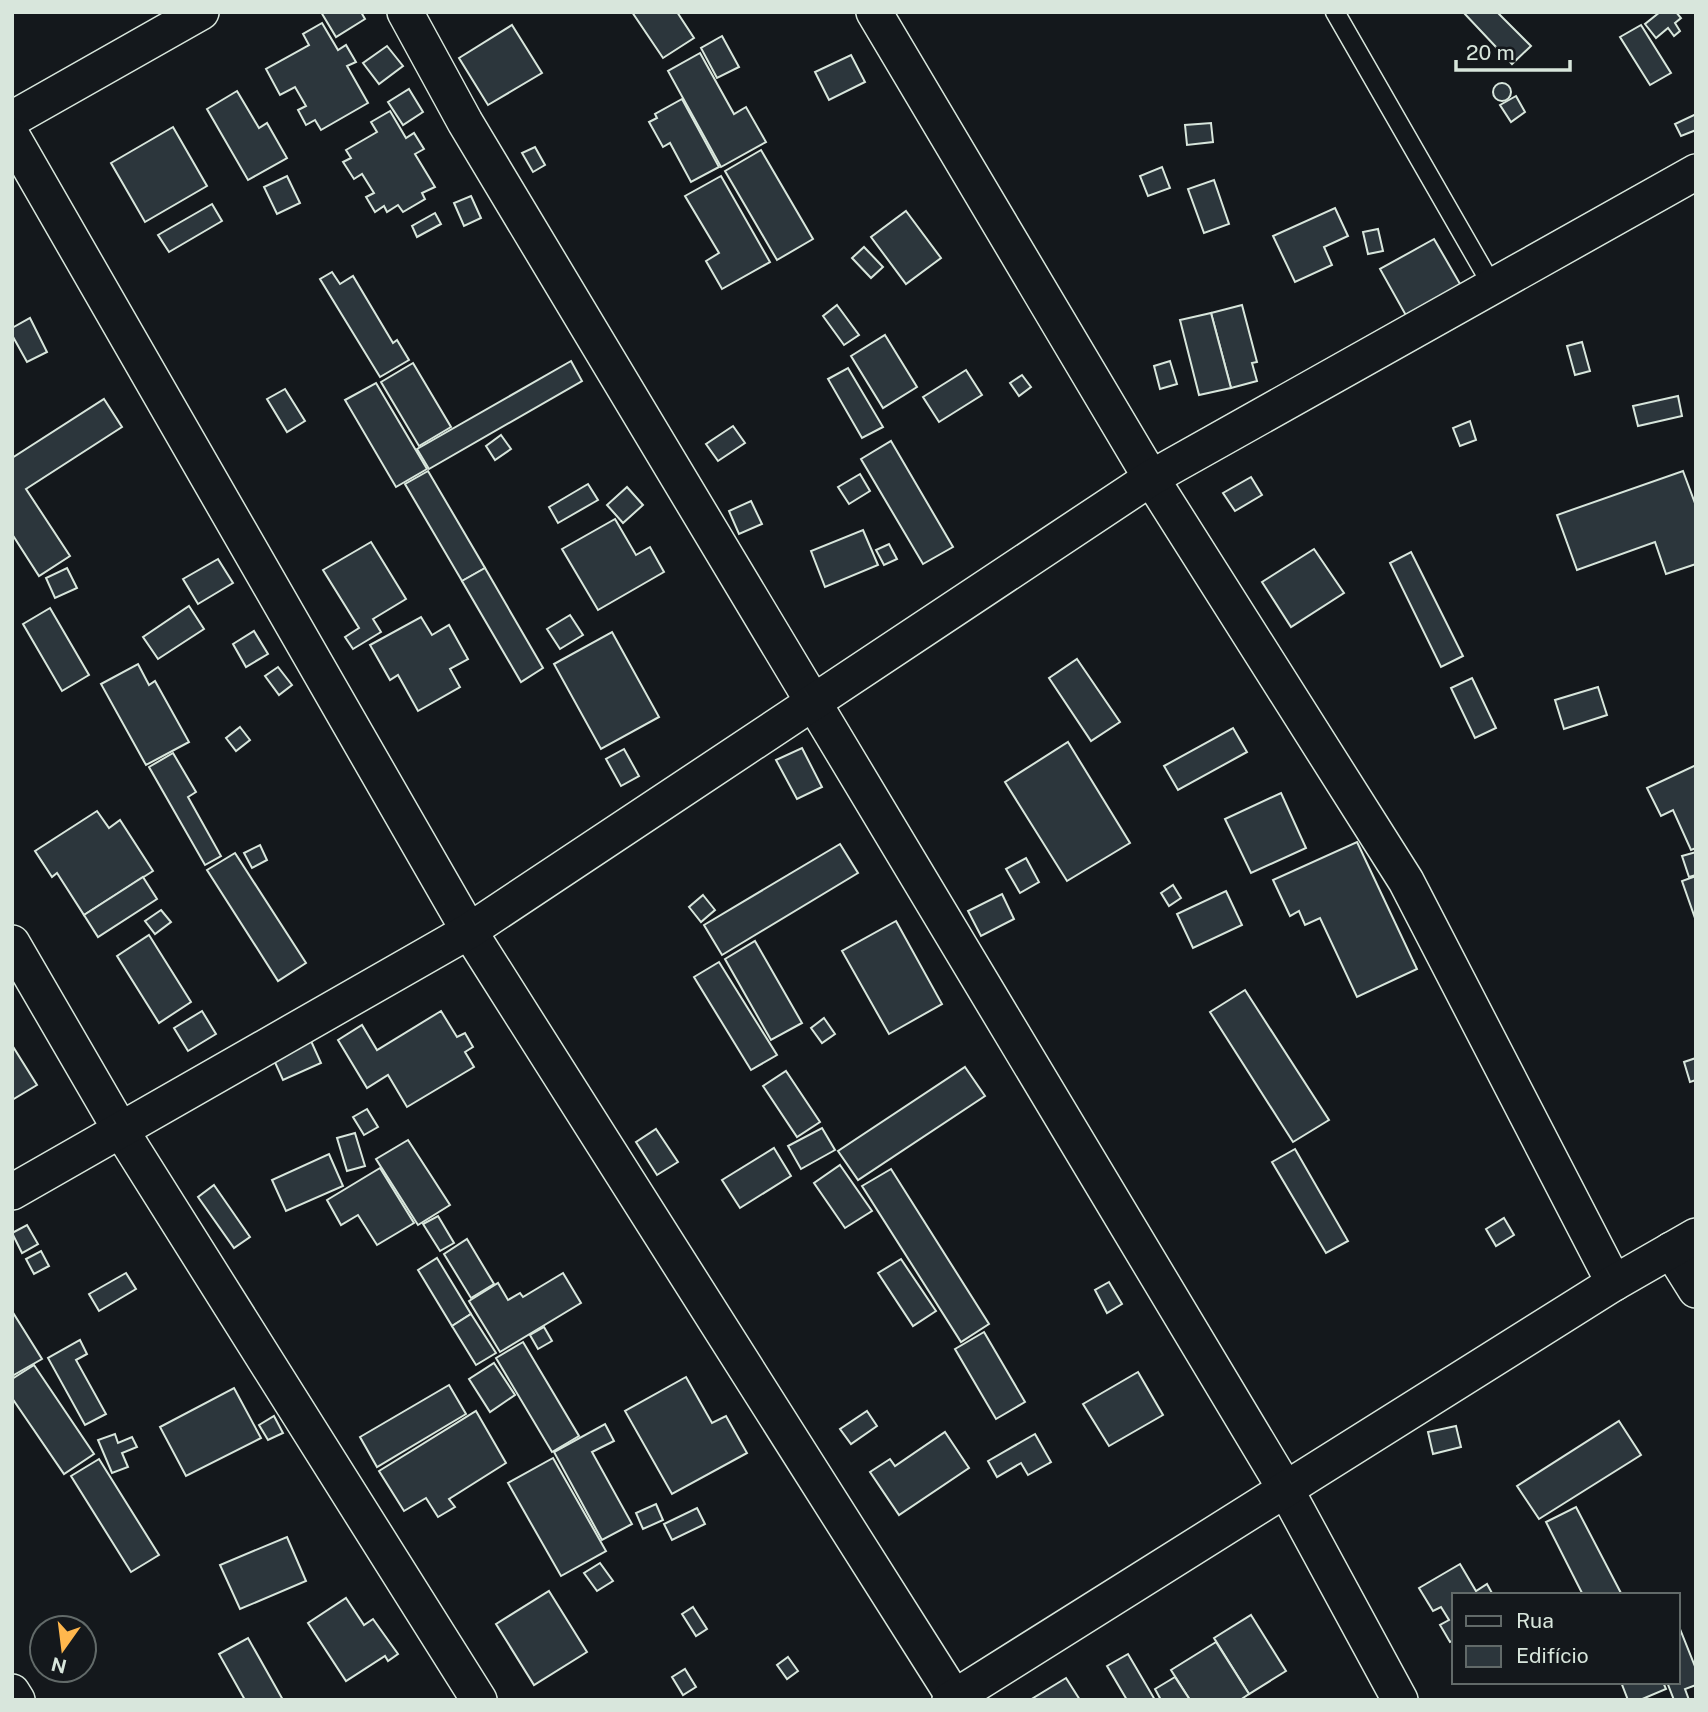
<svg xmlns="http://www.w3.org/2000/svg" width="1708" height="1712" viewBox="0 0 1708 1712" font-family="'Public Sans',sans-serif">
  <style>
    .building { fill: #2c363c; stroke: #d8e6dc; stroke-width: 2 }
    .lines { fill: none; stroke-linecap: round; stroke-linejoin: round }
    .lane-casing { stroke: #d8e6dc; stroke-width: 21 }
    .street-casing { stroke: #d8e6dc; stroke-width: 38 }
    .lane { stroke: #14181c; stroke-width: 18 }
    .street { stroke: #14181c; stroke-width: 35 }
  </style>
  <rect width="100%" height="100%" fill="#14181c"/>
  <g class="building">
    <polygon points="321,12 361,12 365,19 336,37"/>
    <polygon points="632,12 677,12 694,38 663,58"/>
    <polygon points="1463,12 1497,12 1531,46 1512,64"/>
    <polygon points="1660,12 1676,12 1681,18 1675,23 1680,31 1674,36 1668,28 1656,38 1645,24"/>
    <polygon points="322,23 338,50 346,45 356,62 347,66 368,103 321,130 315,120 306,125 298,110 306,106 295,87 280,95 266,69 309,45 303,34"/>
    <polygon points="512,25 542,73 488,105 459,58"/>
    <polygon points="1641,25 1671,73 1650,85 1620,37"/>
    <polygon points="722,36 739,67 717,78 701,48"/>
    <polygon points="387,46 403,66 379,84 363,63"/>
    <polygon points="700,53 734,114 746,107 766,142 721,167 668,71"/>
    <polygon points="851,55 865,82 829,100 815,72"/>
    <circle cx="1502" cy="92" r="9"/>
    <polygon points="409,89 423,112 403,125 388,102"/>
    <polygon points="237,91 259,128 267,123 287,158 248,180 207,109"/>
    <polygon points="1516,96 1525,112 1511,122 1500,105"/>
    <polygon points="682,99 719,167 691,182 670,143 663,147 649,122 657,118 655,114"/>
    <polygon points="390,111 406,138 414,133 424,149 415,154 435,187 422,193 425,199 403,212 398,205 387,212 384,206 375,212 366,197 374,193 362,174 354,179 343,162 351,158 346,150 377,132 371,122"/>
    <polygon points="1696,114 1696,130 1681,136 1675,124"/>
    <polygon points="1211,123 1213,142 1187,145 1185,125"/>
    <polygon points="173,127 207,186 145,222 111,163"/>
    <polygon points="535,147 545,165 533,172 522,153"/>
    <polygon points="761,150 813,239 777,260 725,171"/>
    <polygon points="1162,167 1170,188 1148,196 1140,176"/>
    <polygon points="287,176 300,203 277,214 264,187"/>
    <polygon points="721,176 770,262 722,289 706,261 719,253 685,196"/>
    <polygon points="1214,180 1229,224 1204,233 1188,189"/>
    <polygon points="471,196 481,218 464,226 454,203"/>
    <polygon points="212,204 222,221 169,252 158,235"/>
    <polygon points="1335,208 1348,236 1324,247 1332,265 1295,282 1273,236"/>
    <polygon points="906,211 941,258 906,284 871,237"/>
    <polygon points="435,213 441,224 417,237 412,226"/>
    <polygon points="1378,229 1383,251 1368,254 1363,232"/>
    <polygon points="1434,239 1463,289 1408,319 1380,269"/>
    <polygon points="864,247 883,267 871,278 852,258"/>
    <polygon points="332,272 340,284 353,276 393,343 397,340 409,360 380,377 320,279"/>
    <polygon points="837,305 859,335 844,345 823,316"/>
    <polygon points="1242,305 1257,362 1252,363 1257,381 1231,388 1211,313"/>
    <polygon points="1211,313 1231,388 1199,395 1180,320"/>
    <polygon points="30,318 47,352 27,362 12,335 12,328"/>
    <polygon points="885,335 917,387 883,408 851,356"/>
    <polygon points="1582,342 1590,371 1575,375 1567,346"/>
    <polygon points="571,361 582,381 429,469 417,449"/>
    <polygon points="1170,361 1177,384 1160,389 1154,366"/>
    <polygon points="413,363 451,427 419,446 381,382"/>
    <polygon points="848,368 883,427 862,438 828,379"/>
    <polygon points="966,370 982,395 939,422 923,397"/>
    <polygon points="1022,375 1031,387 1019,396 1010,383"/>
    <polygon points="376,383 427,469 396,487 345,400"/>
    <polygon points="285,389 305,421 287,432 267,399"/>
    <polygon points="1678,396 1682,416 1638,426 1633,406"/>
    <polygon points="104,399 122,427 26,489 70,556 39,576 12,534 12,458"/>
    <polygon points="1470,421 1476,440 1460,446 1453,428"/>
    <polygon points="733,426 745,443 718,461 706,444"/>
    <polygon points="501,435 511,449 495,460 486,446"/>
    <polygon points="891,441 953,547 923,564 861,459"/>
    <polygon points="428,471 485,568 462,581 405,484"/>
    <polygon points="1683,471 1696,506 1696,564 1666,574 1655,542 1577,570 1557,515"/>
    <polygon points="860,474 870,491 849,504 838,487"/>
    <polygon points="1251,477 1262,495 1235,511 1223,493"/>
    <polygon points="588,484 598,500 558,523 549,507"/>
    <polygon points="627,487 643,505 623,523 607,505"/>
    <polygon points="751,501 762,524 739,534 729,511"/>
    <polygon points="615,519 636,555 650,547 664,572 598,610 562,549"/>
    <polygon points="863,530 878,565 825,587 811,551"/>
    <polygon points="371,542 406,599 373,619 381,632 353,649 345,637 359,628 323,570"/>
    <polygon points="889,544 897,559 884,565 876,550"/>
    <polygon points="1314,549 1344,593 1291,627 1262,582"/>
    <polygon points="1411,552 1463,656 1441,667 1390,563"/>
    <polygon points="218,559 233,583 198,604 183,579"/>
    <polygon points="67,568 77,588 55,598 46,578"/>
    <polygon points="485,568 543,668 521,682 462,581"/>
    <polygon points="189,606 204,629 158,659 143,637"/>
    <polygon points="50,608 89,675 62,691 23,624"/>
    <polygon points="570,615 583,635 560,649 547,629"/>
    <polygon points="421,617 432,635 449,625 468,659 450,669 460,687 418,711 398,675 390,680 370,645"/>
    <polygon points="254,631 268,654 246,667 233,644"/>
    <polygon points="612,632 659,717 601,749 554,664"/>
    <polygon points="1077,659 1120,722 1091,741 1049,678"/>
    <polygon points="138,664 149,685 155,681 189,742 146,765 101,684"/>
    <polygon points="278,667 292,685 279,695 265,676"/>
    <polygon points="1472,678 1496,728 1475,738 1451,688"/>
    <polygon points="1598,687 1607,715 1564,729 1555,700"/>
    <polygon points="240,727 250,740 236,751 226,738"/>
    <polygon points="1233,728 1247,752 1178,790 1164,766"/>
    <polygon points="1068,742 1130,843 1067,881 1005,782"/>
    <polygon points="802,748 822,787 797,799 776,760"/>
    <polygon points="624,749 639,776 621,786 606,759"/>
    <polygon points="173,753 196,792 188,797 221,856 205,865 149,767"/>
    <polygon points="1696,765 1696,848 1691,850 1673,810 1661,816 1647,788"/>
    <polygon points="1281,793 1306,848 1251,873 1225,819"/>
    <polygon points="97,811 109,828 120,820 153,871 84,915 57,873 52,877 35,851"/>
    <polygon points="1357,842 1417,969 1357,997 1320,918 1305,925 1299,911 1290,916 1273,880"/>
    <polygon points="840,844 858,873 722,955 704,925"/>
    <polygon points="260,845 267,860 252,868 244,853"/>
    <polygon points="1696,852 1696,875 1689,877 1682,856"/>
    <polygon points="235,853 306,963 278,981 207,870"/>
    <polygon points="1026,858 1039,882 1020,893 1006,869"/>
    <polygon points="1696,876 1696,921 1682,881"/>
    <polygon points="143,877 157,899 98,937 84,915"/>
    <polygon points="1173,885 1181,898 1169,906 1161,893"/>
    <polygon points="1226,891 1242,925 1193,948 1177,914"/>
    <polygon points="1002,894 1014,919 981,936 968,911"/>
    <polygon points="703,895 715,910 701,922 689,907"/>
    <polygon points="161,910 171,922 155,934 145,921"/>
    <polygon points="896,921 942,1004 889,1034 842,951"/>
    <polygon points="149,935 191,1002 159,1023 117,956"/>
    <polygon points="755,941 802,1023 771,1040 725,959"/>
    <polygon points="719,962 777,1055 751,1070 694,977"/>
    <polygon points="1245,990 1329,1120 1293,1142 1210,1012"/>
    <polygon points="202,1011 216,1034 188,1051 174,1028"/>
    <polygon points="441,1011 457,1037 465,1033 473,1047 465,1052 474,1067 407,1107 388,1075 367,1088 338,1040 362,1025 377,1050"/>
    <polygon points="824,1018 835,1034 822,1043 811,1028"/>
    <polygon points="311,1041 321,1063 283,1080 273,1058"/>
    <polygon points="12,1045 37,1085 12,1100"/>
    <polygon points="1696,1058 1696,1080 1690,1082 1684,1062"/>
    <polygon points="965,1067 985,1096 858,1180 838,1151"/>
    <polygon points="786,1071 820,1122 797,1137 763,1086"/>
    <polygon points="367,1109 378,1127 364,1135 353,1117"/>
    <polygon points="822,1128 835,1150 801,1169 788,1146"/>
    <polygon points="656,1129 678,1162 657,1175 636,1142"/>
    <polygon points="355,1133 365,1166 347,1171 337,1138"/>
    <polygon points="408,1140 450,1205 418,1225 376,1159"/>
    <polygon points="774,1148 791,1176 740,1208 722,1180"/>
    <polygon points="1295,1149 1348,1241 1326,1253 1272,1162"/>
    <polygon points="329,1154 343,1186 286,1211 272,1180"/>
    <polygon points="840,1165 872,1211 845,1228 814,1183"/>
    <polygon points="380,1168 414,1223 377,1245 358,1215 341,1225 327,1200"/>
    <polygon points="891,1169 989,1324 961,1342 862,1186"/>
    <polygon points="214,1185 250,1237 234,1248 198,1197"/>
    <polygon points="438,1216 454,1243 440,1251 423,1224"/>
    <polygon points="1504,1218 1514,1235 1496,1246 1486,1229"/>
    <polygon points="27,1225 38,1244 22,1253 12,1233"/>
    <polygon points="467,1239 494,1284 471,1298 444,1254"/>
    <polygon points="41,1251 49,1266 34,1274 26,1259"/>
    <polygon points="437,1258 471,1314 452,1326 418,1270"/>
    <polygon points="901,1259 936,1311 913,1326 878,1273"/>
    <polygon points="126,1273 136,1289 99,1311 89,1294"/>
    <polygon points="563,1273 581,1303 500,1352 469,1301 498,1283 508,1300 520,1293 523,1297"/>
    <polygon points="1109,1282 1122,1304 1107,1313 1095,1290"/>
    <polygon points="12,1311 42,1359 12,1376"/>
    <polygon points="471,1314 496,1353 476,1365 452,1326"/>
    <polygon points="544,1327 552,1341 538,1349 530,1335"/>
    <polygon points="984,1332 1025,1402 996,1419 955,1349"/>
    <polygon points="80,1340 87,1354 76,1360 106,1414 85,1425 48,1358"/>
    <polygon points="523,1342 579,1436 552,1452 496,1358"/>
    <polygon points="494,1363 515,1395 490,1412 469,1379"/>
    <polygon points="34,1365 94,1454 64,1474 12,1398 12,1379"/>
    <polygon points="1138,1372 1163,1415 1109,1446 1083,1404"/>
    <polygon points="686,1377 712,1423 726,1416 747,1453 672,1494 625,1411"/>
    <polygon points="449,1385 466,1414 377,1467 360,1437"/>
    <polygon points="234,1388 261,1438 186,1476 160,1427"/>
    <polygon points="476,1411 506,1463 449,1499 455,1507 438,1517 426,1498 404,1511 379,1471"/>
    <polygon points="867,1411 877,1426 851,1444 840,1429"/>
    <polygon points="274,1416 283,1433 268,1440 259,1425"/>
    <polygon points="1619,1421 1641,1455 1539,1519 1517,1486"/>
    <polygon points="605,1424 614,1441 592,1452 632,1524 602,1540 554,1452"/>
    <polygon points="1456,1426 1461,1447 1433,1454 1428,1432"/>
    <polygon points="945,1432 969,1468 899,1515 870,1472 890,1459 895,1466"/>
    <polygon points="115,1434 118,1443 132,1437 137,1447 122,1453 128,1467 112,1473 98,1440"/>
    <polygon points="1035,1434 1051,1462 1028,1475 1021,1463 997,1477 988,1461"/>
    <polygon points="553,1458 606,1551 561,1576 508,1483"/>
    <polygon points="99,1459 159,1555 131,1572 71,1476"/>
    <polygon points="656,1504 663,1520 643,1529 636,1513"/>
    <polygon points="1576,1507 1622,1595 1583,1595 1546,1522"/>
    <polygon points="697,1508 705,1524 672,1540 664,1524"/>
    <polygon points="287,1537 306,1581 240,1609 220,1565"/>
    <polygon points="600,1563 613,1581 597,1591 584,1573"/>
    <polygon points="1460,1564 1476,1591 1487,1584 1493,1595 1454,1595 1454,1640 1450,1642 1440,1625 1449,1620 1441,1607 1433,1611 1419,1588"/>
    <polygon points="549,1591 587,1652 534,1685 496,1624"/>
    <polygon points="346,1598 364,1625 373,1619 398,1654 388,1661 385,1656 346,1681 308,1623"/>
    <polygon points="693,1607 707,1629 696,1636 682,1614"/>
    <polygon points="1251,1615 1286,1671 1249,1694 1214,1638"/>
    <polygon points="1678,1624 1696,1669 1696,1685 1685,1689 1689,1700 1674,1700 1667,1682 1678,1682"/>
    <polygon points="248,1638 283,1700 245,1700 219,1654"/>
    <polygon points="1216,1642 1249,1694 1240,1700 1190,1700 1171,1670"/>
    <polygon points="1128,1654 1155,1700 1127,1700 1107,1666"/>
    <polygon points="788,1657 798,1671 787,1679 777,1665"/>
    <polygon points="685,1669 696,1687 683,1695 672,1677"/>
    <polygon points="1175,1677 1190,1700 1161,1700 1155,1689"/>
    <polygon points="1066,1678 1080,1700 1030,1700"/>
    <polygon points="1621,1682 1663,1682 1666,1689 1640,1700 1628,1700"/>
  </g>
  <g class="lines">
    <defs>
      <polyline id="lane" points="1335,12 1493,287"/>
      <g id="street">
        <polyline points="405,12 465,122 1286,1490 1400,1700"/>
        <polyline points="874,12 1151,478 1406,881 1614,1283"/>
        <polyline points="12,119 201,12"/>
        <polyline points="12,136 469,931 956,1700"/>
        <polyline points="12,943 120,1129 479,1700"/>
        <polyline points="12,1192 469,931 1151,478 1696,172"/>
        <polyline points="1671,1250 1696,1290"/>
        <polyline points="12,1692 17,1700"/>
        <polyline points="950,1700 1614,1283 1696,1236"/>
      </g>
    </defs>
    <use href="#lane" class="lane-casing"/>
    <use href="#street" class="street-casing"/>
    <use href="#lane" class="lane"/>
    <use href="#street" class="street"/>
  </g>
  <rect width="1708" height="1712" fill="none" stroke="#d8e6dc" stroke-width="28"/>
  <rect x="1452" y="1593" width="228" height="91" fill="#14181c" stroke="#626a69" stroke-width="2"/>
  <rect x="1466" y="1616" width="35" height="10" fill="#14181c" stroke="#626a69" stroke-width="2"/>
  <text x="1516" y="1628" font-size="21" fill="#d8e6dc">Rua</text>
  <rect x="1466" y="1646" width="35" height="21" fill="#2c363c" stroke="#626a69" stroke-width="2"/>
  <text x="1516" y="1663" font-size="21" fill="#d8e6dc">Edifício</text>
  <g transform="translate(63 1649) rotate(194)"><circle r="33" fill="#14181c" stroke="#626a69" stroke-width="2"/>
  <path d="M0-5L12 26L0 18L-12 26Z" fill="#ffb74d"/>
  <text y="-10" font-size="19" font-weight="bold" text-anchor="middle" fill="#d8e6dc">N</text>
  </g>
  <path d="M1456 60v10h114v-10" fill="none" stroke="#d8e6dc" stroke-width="3.5"/>
  <text x="1466" y="60" font-size="21" fill="#d8e6dc" stroke="#14181c" stroke-width="5" paint-order="stroke">20 m</text>
</svg>
